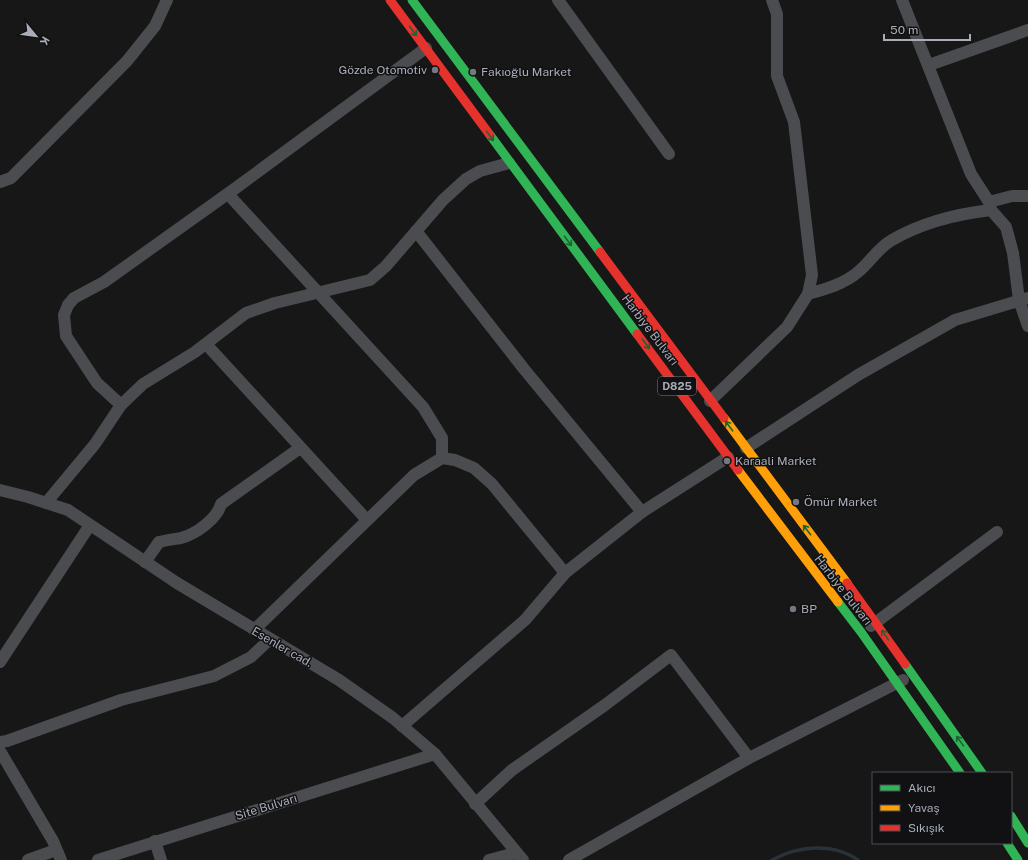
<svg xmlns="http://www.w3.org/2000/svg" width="1028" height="860" viewBox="0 0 1028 860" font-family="'Public Sans',sans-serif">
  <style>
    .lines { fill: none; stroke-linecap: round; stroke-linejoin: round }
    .stream { stroke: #2a3239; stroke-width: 3.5 }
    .street { stroke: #4b4c50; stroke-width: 12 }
    .fast { stroke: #30b455; stroke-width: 9 }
    .slow { stroke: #ff9f0a; stroke-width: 9 }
    .jam { stroke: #e5322d; stroke-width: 9 }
    .oneway { stroke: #206234 }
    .poi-dot { fill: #757880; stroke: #111113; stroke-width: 1.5 }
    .labels { text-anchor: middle; stroke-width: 3; stroke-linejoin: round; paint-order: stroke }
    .shield { fill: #111113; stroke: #7b7e86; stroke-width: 1 }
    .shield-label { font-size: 11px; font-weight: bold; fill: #a8adb8 }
    .poi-label { font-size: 12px; fill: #a8adb8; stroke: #111113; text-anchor: start }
    .street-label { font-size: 12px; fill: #a8adb8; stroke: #111113 }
  </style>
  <rect width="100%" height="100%" fill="#171717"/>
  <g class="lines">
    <path class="stream" d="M772 860C798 846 833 842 858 860"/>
    <g class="street">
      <polyline points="558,0 669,154"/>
      <polyline points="902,0 971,174 989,202 991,210 1006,227 1013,253 1019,300 1028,326"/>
      <polyline points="929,65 1028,30"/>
      <polyline points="0,182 11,178 127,61 155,26 167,0"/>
      <polyline points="228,194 423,407 442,438 442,458"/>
      <polyline points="989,202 1012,196 1028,196"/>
      <polyline points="416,231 524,369 642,512"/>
      <path d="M808 294C826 289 844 284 858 272 870 262 879 247 892 240 923 222 956 214 991 210"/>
      <polyline points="206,344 367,520"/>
      <polyline points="710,401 787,327 808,294 812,275 794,122 777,76 777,14 772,0"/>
      <polyline points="121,405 97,383 66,336 64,315 68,305 74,298 104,282 233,190 426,48"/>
      <polyline points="746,448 858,375 955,320 1028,298"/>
      <polyline points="0,490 28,497 68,510 177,583 339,680 393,718 435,754 523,860"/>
      <polyline points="46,503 95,444 121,405 143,384 195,352 246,313 275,303 370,280 386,266 443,200 466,179 480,171 509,163"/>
      <path d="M145 562 159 542C166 540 174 539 181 538 196 534 217 519 221 504L300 448"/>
      <polyline points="871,626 997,532"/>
      <polyline points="254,630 414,475 442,458 455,460 474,468 492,484 565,573"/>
      <polyline points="0,662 90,525"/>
      <polyline points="402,726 525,620 565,573 642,512 728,457"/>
      <polyline points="0,742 7,741 121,700 214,676 251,657 269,640"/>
      <polyline points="0,751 53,841 61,860"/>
      <polyline points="475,804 512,770 605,705 671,655 749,758"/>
      <polyline points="155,841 161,860"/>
      <polyline points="28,860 56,850"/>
      <polyline points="98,860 435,754"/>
      <polyline points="489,860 516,853"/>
      <polyline points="569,860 749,758 903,680"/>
    </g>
    <g class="fast">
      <polyline points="412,0 600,252"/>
      <polyline points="490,135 637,334"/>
      <polyline points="838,602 861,632 960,773"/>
      <polyline points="905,664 982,773"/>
      <polyline points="1011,816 1028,843"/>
      <polyline points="1007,843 1018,860"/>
    </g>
    <g class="slow">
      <polyline points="724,418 847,583"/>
      <polyline points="738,470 838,602"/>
    </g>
    <g class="jam">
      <polyline points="390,0 490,135"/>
      <polyline points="600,252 724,418"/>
      <polyline points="637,334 738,470"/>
      <polyline points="847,583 905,664"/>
    </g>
  </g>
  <defs><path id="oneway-shaft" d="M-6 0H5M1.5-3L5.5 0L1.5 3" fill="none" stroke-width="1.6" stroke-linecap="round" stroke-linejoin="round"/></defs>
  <g class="oneway">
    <use href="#oneway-shaft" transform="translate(413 31) rotate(54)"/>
    <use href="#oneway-shaft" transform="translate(490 136) rotate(54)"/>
    <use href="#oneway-shaft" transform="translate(568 241) rotate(53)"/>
    <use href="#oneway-shaft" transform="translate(646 344) rotate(53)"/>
    <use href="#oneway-shaft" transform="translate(729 426) rotate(-127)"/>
    <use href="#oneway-shaft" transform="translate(807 530) rotate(-127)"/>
    <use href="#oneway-shaft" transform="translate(885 635) rotate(-125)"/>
    <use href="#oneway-shaft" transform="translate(960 741) rotate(-126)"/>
  </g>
  <g class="poi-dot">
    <circle cx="435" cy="70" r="4"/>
    <circle cx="473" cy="72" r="4"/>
    <circle cx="727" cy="461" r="4"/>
    <circle cx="796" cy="502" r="4"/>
    <circle cx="793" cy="609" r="4"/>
  </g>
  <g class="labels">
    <rect class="shield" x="658" y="377" width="38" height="18" rx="3"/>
    <g class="shield-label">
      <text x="677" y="390">D825</text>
    </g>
    <g class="poi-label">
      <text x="427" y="74" text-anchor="end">Gözde Otomotiv</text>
      <text x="481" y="76">Fakıoğlu Market</text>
      <text x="735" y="465">Karaali Market</text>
      <text x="804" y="506">Ömür Market</text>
      <text x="801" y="613">BP</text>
    </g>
    <g class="street-label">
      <text transform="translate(650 330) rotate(53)" y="4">Harbiye Bulvarı</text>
      <text transform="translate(843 590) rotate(52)" y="4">Harbiye Bulvarı</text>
      <text transform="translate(282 647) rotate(30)" y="4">Esenler cad.</text>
      <text transform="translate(266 807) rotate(-17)" y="4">Site Bulvarı</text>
    </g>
  </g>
  <rect x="872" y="772" width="140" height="72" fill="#111113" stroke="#4d4f55"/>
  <rect x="880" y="785" width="20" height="6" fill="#30b455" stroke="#4d4f55"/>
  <text x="908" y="792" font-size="12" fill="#a8adb8">Akıcı</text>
  <rect x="880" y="805" width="20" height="6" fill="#ff9f0a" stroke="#4d4f55"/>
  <text x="908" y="812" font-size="12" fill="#a8adb8">Yavaş</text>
  <rect x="880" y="825" width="20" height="6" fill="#e5322d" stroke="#4d4f55"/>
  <text x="908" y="832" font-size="12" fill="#a8adb8">Sıkışık</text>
  <g transform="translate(36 36) rotate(119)" stroke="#111113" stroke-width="3" paint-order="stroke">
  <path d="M0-3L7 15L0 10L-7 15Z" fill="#a8adb8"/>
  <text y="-6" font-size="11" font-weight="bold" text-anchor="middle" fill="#a8adb8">K</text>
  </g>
  <path d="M884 34v6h86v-6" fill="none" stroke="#a8adb8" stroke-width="2"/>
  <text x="890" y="34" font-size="12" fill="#a8adb8" stroke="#111113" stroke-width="3" paint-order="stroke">50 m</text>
</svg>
